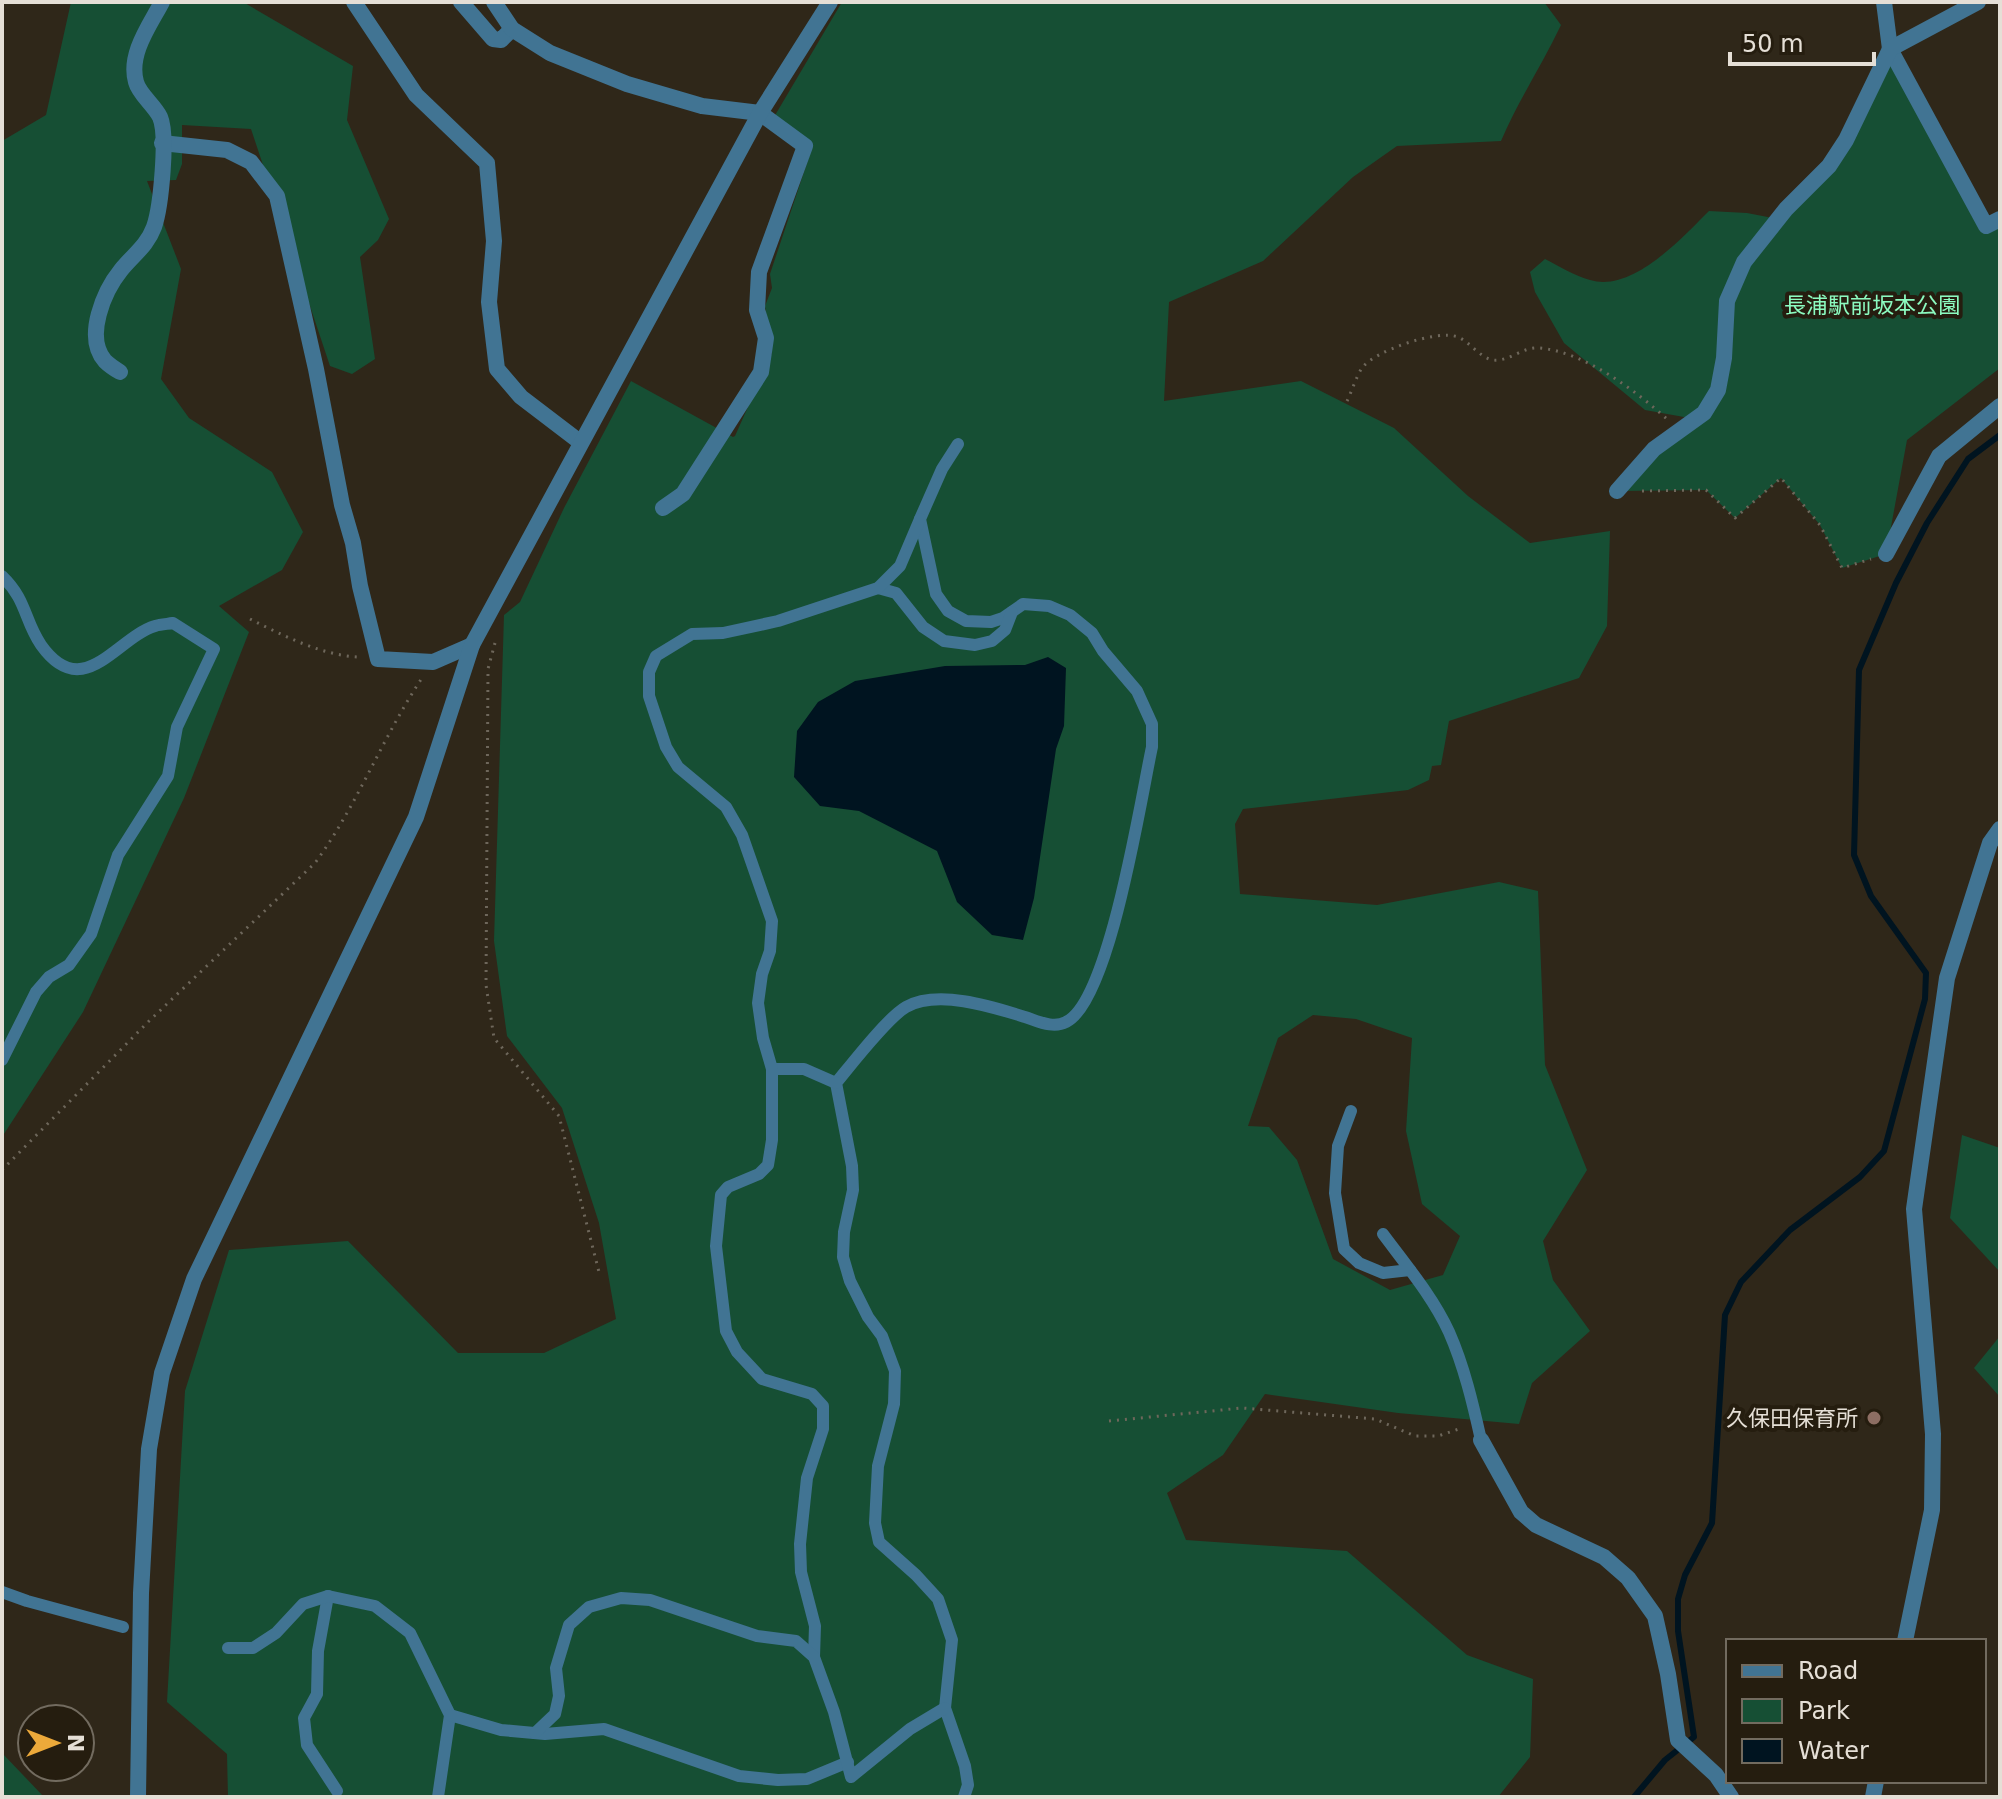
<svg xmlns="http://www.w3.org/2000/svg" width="2002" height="1799" viewBox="0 0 2002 1799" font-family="'DejaVu Sans','Noto Sans JP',sans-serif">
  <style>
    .green { fill: #164f34; fill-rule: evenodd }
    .water { fill: #001420 }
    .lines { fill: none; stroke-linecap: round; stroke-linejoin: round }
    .stream { stroke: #001420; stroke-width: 6 }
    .path { stroke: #6e675b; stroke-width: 3; stroke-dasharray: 2 6; stroke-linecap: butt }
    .service { stroke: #417493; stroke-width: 12 }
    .minor { stroke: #417493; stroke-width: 16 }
    .tertiary { stroke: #417493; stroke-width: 16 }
    .education-dot { fill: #8d6e63; stroke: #251d0f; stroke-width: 3 }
    .labels { text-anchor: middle; stroke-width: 8; stroke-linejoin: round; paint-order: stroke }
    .park-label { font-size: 22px; fill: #8cfbc0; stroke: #251d0f }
    .poi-label { font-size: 22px; fill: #e5dfd6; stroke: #251d0f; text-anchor: end }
  </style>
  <rect width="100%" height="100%" fill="#2f2719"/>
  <g class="green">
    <polygon points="71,2 243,2 353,66 347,120 389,219 378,240 360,257 375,359 352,374 330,366 251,129 182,125 182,164 176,180 147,181 181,269 161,379 189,418 272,472 303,532 282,570 219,606 249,632 184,798 83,1012 2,1137 2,141 46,115"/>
    <path d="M842 2H1544L1561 25C1542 65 1518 101 1501 141L1397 146 1353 177 1263 261 1169 302 1164 401 1301 381 1394 428 1468 496 1530 543 1610 531 1607 626 1579 678 1449 721 1441 765 1432 766 1429 780 1408 790 1243 809 1235 824 1240 894 1377 905 1499 882 1538 891 1545 1065 1587 1170 1543 1241 1553 1280 1590 1331 1532 1383 1519 1424 1398 1413 1265 1394 1223 1455 1167 1493 1186 1540 1347 1551 1467 1655 1533 1679 1530 1757 1498 1797H228L227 1754 167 1702 185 1391 229 1250 348 1241 458 1353H544L616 1319 599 1223 562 1108 507 1036 494 941 504 615 520 602 564 508 631 381 733 437 735 436 772 353 765 306 772 288 770 274 812 148 774 117ZM1313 1015 1356 1019 1412 1038 1406 1131 1422 1204 1460 1236 1443 1275 1390 1290 1333 1259 1297 1160 1269 1127 1248 1126 1278 1038Z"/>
    <path d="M1890 49 1986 226 2000 219V368L1907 440 1886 554 1842 568 1820 525 1781 478 1735 518 1706 490 1617 491 1695 419 1645 410 1564 343 1535 292 1530 272 1545 259C1559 266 1575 276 1590 280 1632 293 1682 238 1709 211L1747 213 1778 219 1829 166Z"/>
    <polygon points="1962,1135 2000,1148 2000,1272 1950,1218"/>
    <polygon points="2000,1336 2000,1397 1974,1368"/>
    <polygon points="2,1753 44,1797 2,1797"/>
  </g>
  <polygon class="water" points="1048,657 1066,668 1064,726 1056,749 1034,898 1023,940 992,935 957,902 937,851 859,811 820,806 794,777 797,731 818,702 855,681 945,666 1025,665"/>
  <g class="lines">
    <polyline class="stream" points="1634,1797 1665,1760 1694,1737 1678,1631 1678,1599 1685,1575 1712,1523 1725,1315 1741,1282 1790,1230 1860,1177 1884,1151 1925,999 1926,973 1871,896 1854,855 1859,670 1896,583 1927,523 1968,459 2000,435"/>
    <g class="path">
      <path d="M1347 401C1352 391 1356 377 1362 368 1374 351 1437 329 1458 337 1470 342 1480 358 1493 360 1509 362 1523 346 1540 348 1584 352 1635 390 1667 419"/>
      <polyline points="1642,491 1706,490 1735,518 1781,478 1820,525 1842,568 1871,559"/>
      <path d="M250 619C284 636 321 655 358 657"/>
      <polyline points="495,643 488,669 486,985 494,1038 559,1116 600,1276"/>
      <path d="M2 1170 149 1021 315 863C357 806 382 738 422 678"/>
      <polyline points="1109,1421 1242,1408 1375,1419 1415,1436 1438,1436 1462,1428"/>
    </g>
    <g class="service">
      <path d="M958 444 942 469 920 519 936 594 948 611 966 621 991 622 1003 618 1023 604 1049 606 1070 615 1092 633 1103 651 1137 691 1152 724V747C1141 797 1110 1001 1066 1022 1053 1029 1038 1021 1025 1017 993 1007 938 989 906 1007 887 1018 851 1065 836 1083L852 1166 853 1190 844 1232 843 1257 850 1281 868 1317 882 1336 895 1371 894 1404 878 1466 875 1523 879 1542 916 1575 938 1599 952 1640 945 1708 965 1766 968 1785 964 1797"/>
      <path d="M2 576C27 600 24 620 41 645 83 704 116 638 155 626 161 624 168 624 173 623L214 649 177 727 168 776 118 855 91 934 69 965 49 977 36 992 2 1060"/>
      <polyline points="878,588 896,593 923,627 944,641 975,645 992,641 1005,630 1012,612"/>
      <polyline points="772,1069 804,1069 836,1083"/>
      <polyline points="1351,1111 1338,1146 1335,1193 1344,1249 1359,1263 1383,1273 1410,1270"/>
      <path d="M1383 1234C1406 1265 1433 1297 1449 1332 1464 1366 1473 1404 1481 1440"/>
      <polyline points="2,1592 27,1601 123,1627"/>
      <polyline points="328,1596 318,1651 317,1694 304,1718 307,1745 337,1791"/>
      <polyline points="228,1648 253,1648 276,1633 303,1604 328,1596 375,1606 410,1633 450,1715 438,1797"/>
      <polyline points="814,1657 815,1626 801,1572 800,1544 807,1478 823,1429 823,1406 812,1394 762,1379 737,1352 726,1331 716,1246 721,1195 728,1187 759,1174 768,1165 772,1140 772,1069 763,1038 758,1003 762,974 770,951 772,921 742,835 726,807 678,767 666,747 649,696 649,672 656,656 692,634 723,633 778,621 878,588 900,566 920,519"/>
      <polyline points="450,1715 501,1730 545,1734 604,1729 739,1776 778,1780 807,1779 848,1762"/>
      <polyline points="535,1733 555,1714 559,1696 556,1668 569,1625 589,1607 621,1598 650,1600 757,1636 796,1641 814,1657 834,1712 851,1777 910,1729 945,1708"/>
    </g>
    <g class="minor">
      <polyline points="354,2 416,95 487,163 494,241 489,302 497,369 521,397 580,442"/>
      <polyline points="461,2 493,39 501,40 512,29"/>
      <polyline points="494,2 512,29 550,53 627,84 702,106 760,113 805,146 759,272 757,310 766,338 761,372 683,494 663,508"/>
      <polyline points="1884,2 1890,49 1986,226 2000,219"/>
      <polyline points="162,143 227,150 251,162 277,196 316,369 342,505 353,543 360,586 378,659 433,662 472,645"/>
      <path d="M120 372C115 369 109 365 105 361 84 337 104 291 121 270 133 255 147 246 154 227 161 207 168 135 160 117 154 105 139 94 136 82 128 54 150 25 162 2"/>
      <polyline points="1617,491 1654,449 1704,413 1718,390 1724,358 1727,301 1744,262 1786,209 1829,166 1846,140 1890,49 1978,2"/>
      <polyline points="1886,554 1939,456 2000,406"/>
      <polyline points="1481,1440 1521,1512 1536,1525 1604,1557 1628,1578 1655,1616 1668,1674 1678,1740 1716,1775 1731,1797"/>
      <polyline points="138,1797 141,1593 149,1449 162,1373 194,1279 416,817 472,645 760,113 830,2"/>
    </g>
    <g class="tertiary">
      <polyline points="1905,1641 1932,1510 1933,1434 1914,1209 1947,978 1990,843 2000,829"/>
      <polyline points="1873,1797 1876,1781"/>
    </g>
  </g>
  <circle class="education-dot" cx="1874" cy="1418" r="8"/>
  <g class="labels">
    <g class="park-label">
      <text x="1872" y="313">長浦駅前坂本公園</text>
    </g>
    <g class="poi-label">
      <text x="1858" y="1426">久保田保育所</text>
    </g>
  </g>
  <rect width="2002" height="1799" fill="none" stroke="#e5dfd6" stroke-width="8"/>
  <rect x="1726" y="1639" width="260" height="144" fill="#251d0f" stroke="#726b5f" stroke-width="2"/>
  <rect x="1742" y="1665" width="40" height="12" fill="#417493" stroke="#726b5f" stroke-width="2"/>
  <text x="1798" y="1679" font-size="24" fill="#e5dfd6">Road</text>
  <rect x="1742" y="1699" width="40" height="24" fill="#164f34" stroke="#726b5f" stroke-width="2"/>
  <text x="1798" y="1719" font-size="24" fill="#e5dfd6">Park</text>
  <rect x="1742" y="1739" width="40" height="24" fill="#001420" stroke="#726b5f" stroke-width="2"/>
  <text x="1798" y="1759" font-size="24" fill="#e5dfd6">Water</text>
  <g transform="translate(56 1743) rotate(90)"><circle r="38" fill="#251d0f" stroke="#726b5f" stroke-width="2"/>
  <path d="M0-6L14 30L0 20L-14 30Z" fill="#eca93a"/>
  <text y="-12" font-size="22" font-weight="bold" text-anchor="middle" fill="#e5dfd6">N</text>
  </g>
  <path d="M1730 52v12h144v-12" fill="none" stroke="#e5dfd6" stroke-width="4"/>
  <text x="1742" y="52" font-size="24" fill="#e5dfd6" stroke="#251d0f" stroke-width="6" paint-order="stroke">50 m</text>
</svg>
